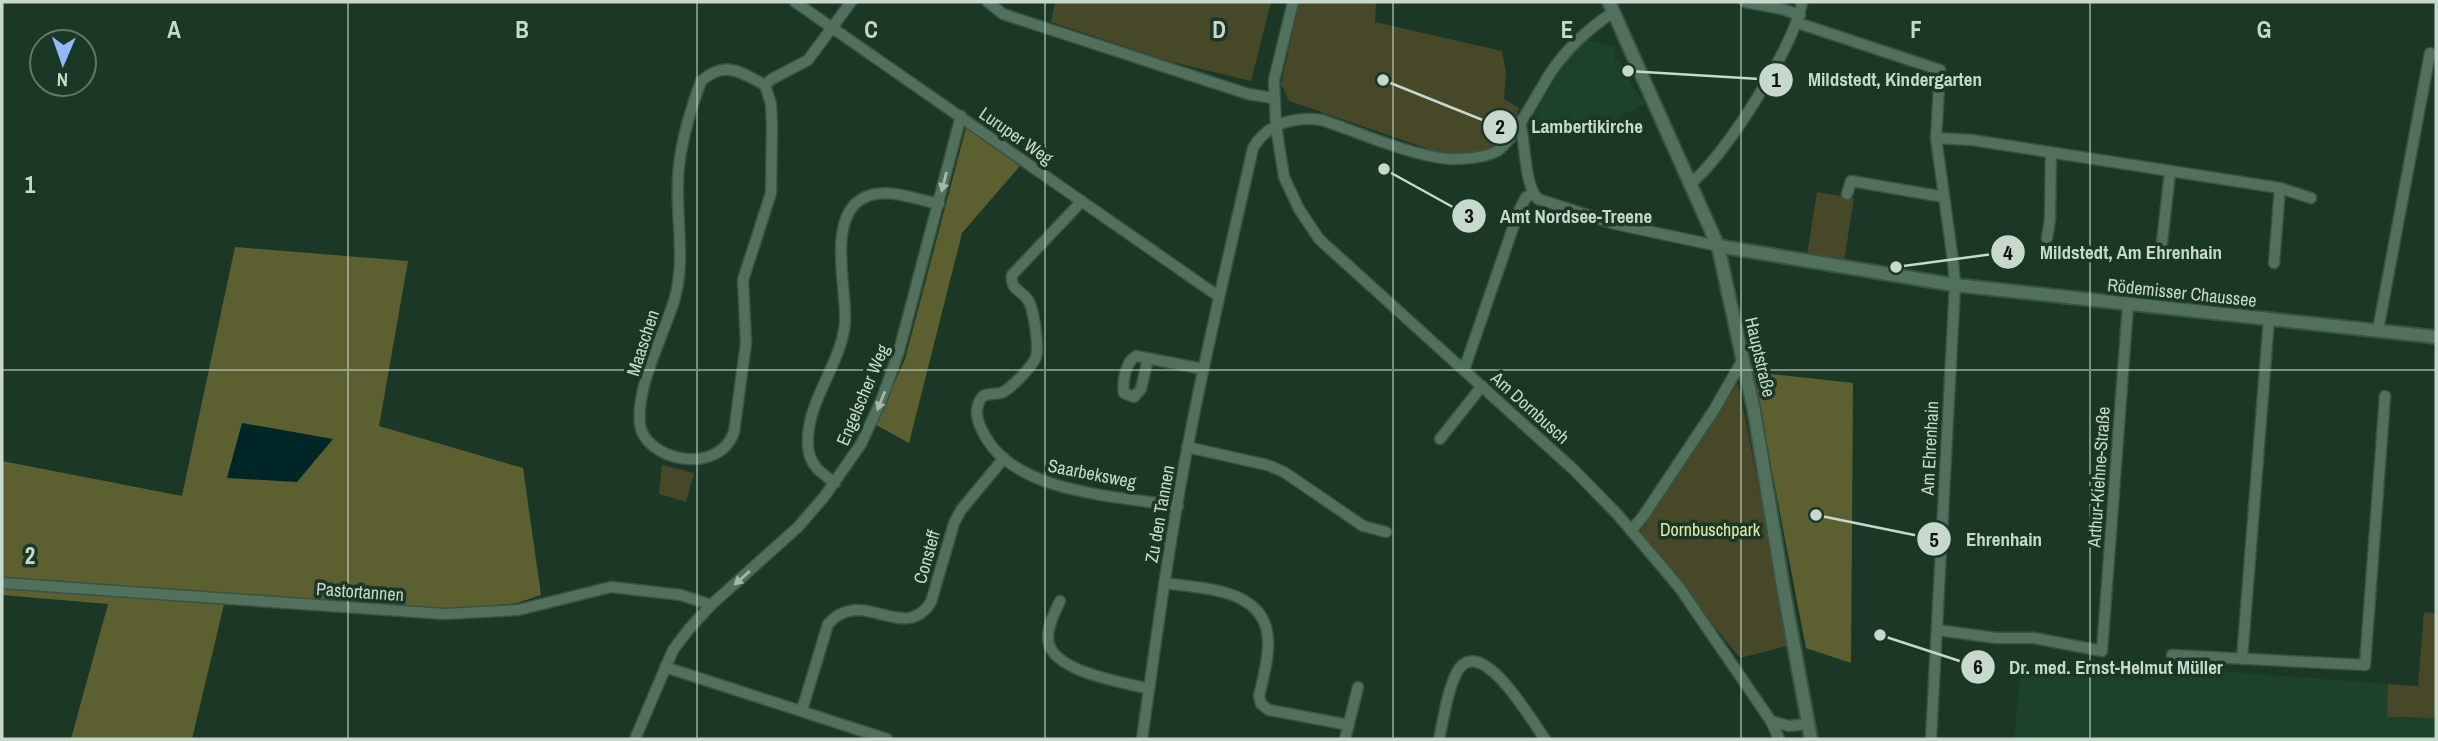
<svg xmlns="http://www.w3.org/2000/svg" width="2438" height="741" viewBox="0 0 2438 741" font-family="'Archivo Narrow',sans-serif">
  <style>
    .built { fill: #1d422c }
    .green { fill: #464828 }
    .forest { fill: #5c6031 }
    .water { fill: #012627 }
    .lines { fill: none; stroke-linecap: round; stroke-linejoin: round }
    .minor-casing { stroke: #395343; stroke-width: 13 }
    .tertiary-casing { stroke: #395343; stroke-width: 16 }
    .minor { stroke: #52715c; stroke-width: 10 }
    .tertiary { stroke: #52715c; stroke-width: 12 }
    .oneway { fill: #a4b9aa }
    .grid { fill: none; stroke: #c7d8cc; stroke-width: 2; stroke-opacity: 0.55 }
    .labels { text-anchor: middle; stroke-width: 7; stroke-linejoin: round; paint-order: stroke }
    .street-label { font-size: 18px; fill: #c7d8cc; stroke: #1b3826 }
    .park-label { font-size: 18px; fill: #e5eba0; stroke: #1b3826 }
    .grid-label { font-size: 23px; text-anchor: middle; font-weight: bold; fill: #c7d8cc; stroke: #1b3826; stroke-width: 7; stroke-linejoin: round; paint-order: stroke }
    .leader { fill: none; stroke: #c7d8cc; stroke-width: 2.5 }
    .callout-dot { fill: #c7d8cc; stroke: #1b3826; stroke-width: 2.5 }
    .mark-label { font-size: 21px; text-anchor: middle; font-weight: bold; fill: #111 }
    .callout-label { font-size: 19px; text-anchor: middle; font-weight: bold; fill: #c7d8cc; stroke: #1b3826; stroke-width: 7; stroke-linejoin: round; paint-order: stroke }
  </style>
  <rect width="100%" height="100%" fill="#1b3826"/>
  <g class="built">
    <polygon points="1587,40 1616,46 1614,60 1621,62 1631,84 1645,104 1617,118 1617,131 1530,138 1529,124 1565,61"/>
    <polygon points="2021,668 2142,680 2175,668 2388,684 2387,717 2436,718 2436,739 2014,739"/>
  </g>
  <g class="green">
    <polygon points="1055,2 1271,2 1251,81 1168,61 1051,22"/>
    <path d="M1299 2H1376L1375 22 1502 51 1506 72 1504 99 1519 108C1516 117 1513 131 1507 139 1491 158 1465 156 1443 154L1289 101 1281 84Z"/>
    <polygon points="1817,192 1854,198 1844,261 1807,255"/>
    <polygon points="1738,383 1791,645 1740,658 1699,608 1640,531"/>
    <polygon points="662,465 694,473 686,502 659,494"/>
    <polygon points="2424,612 2436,613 2436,718 2387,717 2388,684 2418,686"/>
  </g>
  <g class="forest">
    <polygon points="966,128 1020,166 962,233 909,443 876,425 905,359"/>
    <polygon points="235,247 408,261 379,426 523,468 541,595 517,603 451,610 226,596 192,739 71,739 108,604 2,595 2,461 182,496"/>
    <polygon points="1753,372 1853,383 1851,663 1806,648"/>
  </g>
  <polygon class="water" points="242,423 333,439 297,482 227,478"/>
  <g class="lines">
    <defs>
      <g id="minor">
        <polyline points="795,2 1218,296"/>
        <polyline points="988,2 1003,14 1248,94 1273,98"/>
        <polyline points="1293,2 1274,80 1276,126 1284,177 1299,209 1319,239 1573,469 1618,515 1679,587 1771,721 1789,726 1807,724"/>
        <polyline points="1745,2 1782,9 1800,15"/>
        <polyline points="1798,23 1940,70 1936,138 1953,261 1955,285 1931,739"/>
        <path d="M765 85C740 72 726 60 701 81 690 111 679 147 678 180 676 220 686 261 674 301 663 337 636 386 640 424 644 460 718 477 734 432L746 343 743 280 771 193 772 125 771 104 765 85 772 79 808 60 851 2"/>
        <path d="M1520 123C1526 144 1524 185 1538 199L1615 224 1718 246"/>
        <polyline points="1936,138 1972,140 2280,188 2311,198"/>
        <path d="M1691 183C1726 155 1795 45 1802 2"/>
        <polyline points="1847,194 1851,181 1944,197"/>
        <path d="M1082 201 1012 275C1010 291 1021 289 1028 300 1034 309 1039 347 1036 357 1033 366 1011 388 1003 392 995 396 984 391 980 400 973 413 979 425 985 436 1017 494 1119 496 1178 506"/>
        <polyline points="2047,238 2050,219 2051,152"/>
        <polyline points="2161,251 2170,172"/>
        <polyline points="2274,263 2280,188"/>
        <polyline points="2378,330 2430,53"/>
        <path d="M1148 359 1141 389 1134 397 1124 393C1122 382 1126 361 1136 356L1203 369"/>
        <polyline points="1464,370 1518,213 1526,197 1533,194"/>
        <polyline points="1440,439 1482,386"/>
        <polyline points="1187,447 1267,465 1284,472 1363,526 1386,532"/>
        <path d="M835 483C821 473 809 465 808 446 805 403 841 365 845 323 847 290 829 229 856 203 878 183 914 199 939 204"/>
        <polyline points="1631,531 1644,515 1714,410 1742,361"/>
        <polyline points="2,583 445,614 518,610 611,587 681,595 711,605"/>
        <path d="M1164 583C1203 589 1267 588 1268 641 1269 659 1263 678 1259 696L1261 704 1269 710 1349 725"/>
        <path d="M1060 601C1055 612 1048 624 1048 637 1047 672 1124 682 1149 689"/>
        <polyline points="1937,630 1996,638 2034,638 2102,651 2128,305"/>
        <polyline points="2172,655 2365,665 2385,396"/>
        <polyline points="2242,659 2269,319"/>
        <polyline points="665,667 887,739"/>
        <path d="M802 710 828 624C862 585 904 645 931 602L954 523 961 510 1004 458"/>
        <polyline points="1771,721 1779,739"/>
        <polyline points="635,739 673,650 689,629 711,605 798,527 824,497 861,444 881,401 899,351 961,116"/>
        <path d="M1142 739C1156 641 1169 542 1188 445 1207 345 1231 247 1253 148 1267 123 1295 116 1322 120 1360 133 1412 156 1450 159 1465 159 1485 158 1497 151 1512 143 1540 89 1551 72 1568 47 1588 29 1612 13"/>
        <polyline points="1345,739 1358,687"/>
        <path d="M1439 739C1444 717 1447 692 1457 672 1480 630 1533 723 1545 739"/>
      </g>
      <g id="tertiary">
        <polyline points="1609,2 1718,246 1754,411 1784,592 1811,739"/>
        <polyline points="1718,246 1955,285 2436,337"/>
      </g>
    </defs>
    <use href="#minor" class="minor-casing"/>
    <use href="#tertiary" class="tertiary-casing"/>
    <use href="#minor" class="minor"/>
    <use href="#tertiary" class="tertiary"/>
  </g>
  <defs><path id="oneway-solid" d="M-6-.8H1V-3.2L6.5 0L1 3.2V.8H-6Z" transform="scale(1.75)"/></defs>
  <g class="oneway">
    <use href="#oneway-solid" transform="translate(944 182) rotate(104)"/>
    <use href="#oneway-solid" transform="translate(881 401) rotate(112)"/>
    <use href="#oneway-solid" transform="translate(742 578) rotate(138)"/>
  </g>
  <path class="grid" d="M348 2V739M697 2V739M1045 2V739M1393 2V739M1741 2V739M2090 2V739M2 370H2436"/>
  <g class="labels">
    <g class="street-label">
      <text transform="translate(1016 136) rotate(35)" y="6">Luruper Weg</text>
      <text transform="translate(2182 293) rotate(6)" y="6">Rödemisser Chaussee</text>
      <text transform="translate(643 343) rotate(-72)" y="6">Maaschen</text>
      <text transform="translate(1760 357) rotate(77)" y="6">Hauptstraße</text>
      <text transform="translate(863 395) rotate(-67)" y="6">Engelscher Weg</text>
      <text transform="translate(1530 408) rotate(42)" y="6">Am Dornbusch</text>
      <text transform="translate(1930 448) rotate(-87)" y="6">Am Ehrenhain</text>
      <text transform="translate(1092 474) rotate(11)" y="6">Saarbeksweg</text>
      <text transform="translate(2099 477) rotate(-86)" y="6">Arthur-Kiehne-Straße</text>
      <text transform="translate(1160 514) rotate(-80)" y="6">Zu den Tannen</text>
      <text transform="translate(927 557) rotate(-74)" y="6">Consteff</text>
      <text transform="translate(360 592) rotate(4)" y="6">Pastortannen</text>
    </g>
    <g class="park-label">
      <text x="1710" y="536">Dornbuschpark</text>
    </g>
  </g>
  <g class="grid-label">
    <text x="174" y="38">A</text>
    <text x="522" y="38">B</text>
    <text x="871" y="38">C</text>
    <text x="1219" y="38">D</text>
    <text x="1567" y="38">E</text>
    <text x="1916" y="38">F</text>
    <text x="2264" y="38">G</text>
    <text x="30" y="193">1</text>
    <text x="30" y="564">2</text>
  </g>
  <path class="leader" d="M1628 71L1776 80M1383 80L1500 127M1384 169L1469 216M1896 267L2008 252M1816 515L1934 539M1880 635L1978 667"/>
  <g class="callout-dot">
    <circle cx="1628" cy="71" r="7"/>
    <circle cx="1383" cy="80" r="7"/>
    <circle cx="1384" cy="169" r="7"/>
    <circle cx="1896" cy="267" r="7"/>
    <circle cx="1816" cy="515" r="7"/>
    <circle cx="1880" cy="635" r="7"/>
    <circle cx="1776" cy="80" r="18"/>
    <circle cx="1500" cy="127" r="18"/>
    <circle cx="1469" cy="216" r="18"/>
    <circle cx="2008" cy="252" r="18"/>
    <circle cx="1934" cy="539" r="18"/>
    <circle cx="1978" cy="667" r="18"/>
  </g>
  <g class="mark-label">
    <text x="1776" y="87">1</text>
    <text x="1500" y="134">2</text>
    <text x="1469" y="223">3</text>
    <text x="2008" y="260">4</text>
    <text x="1934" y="547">5</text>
    <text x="1978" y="674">6</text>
  </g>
  <g class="callout-label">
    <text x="1895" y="86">Mildstedt, Kindergarten</text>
    <text x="1587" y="133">Lambertikirche</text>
    <text x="1576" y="223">Amt Nordsee-Treene</text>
    <text x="2131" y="259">Mildstedt, Am Ehrenhain</text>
    <text x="2004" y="546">Ehrenhain</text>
    <text x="2116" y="674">Dr. med. Ernst-Helmut Müller</text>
  </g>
  <rect width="2438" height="741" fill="none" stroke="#c7d8cc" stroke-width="7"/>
  <g transform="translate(63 63) rotate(182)"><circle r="33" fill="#1b3826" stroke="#607868" stroke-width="2"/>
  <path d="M0-5L12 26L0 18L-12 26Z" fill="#92b8fd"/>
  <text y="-10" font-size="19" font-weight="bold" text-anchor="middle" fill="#c7d8cc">N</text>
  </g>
</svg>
